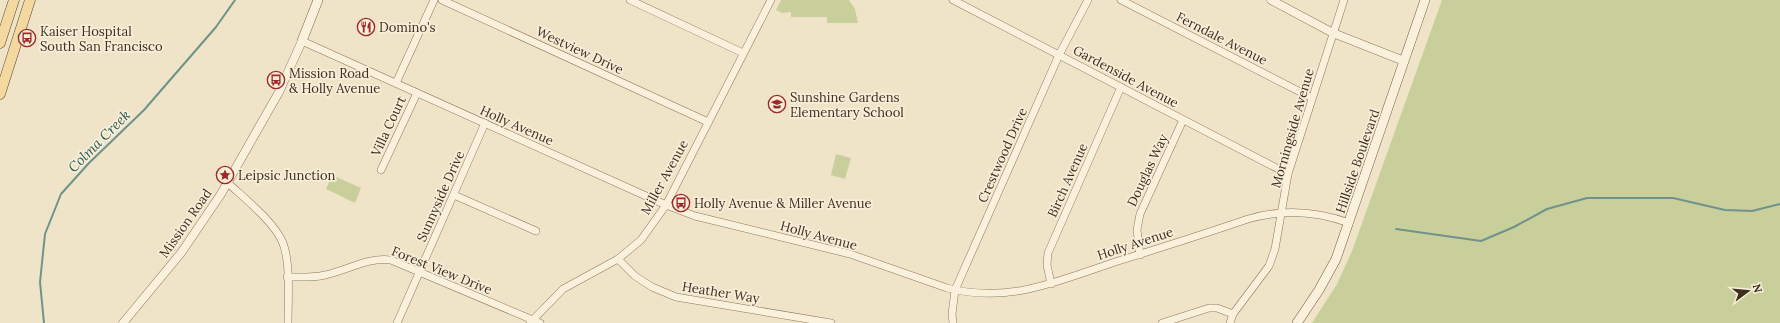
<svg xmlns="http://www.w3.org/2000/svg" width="1780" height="323" viewBox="0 0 1780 323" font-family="Lora,serif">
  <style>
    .green { fill: #c9cf9b }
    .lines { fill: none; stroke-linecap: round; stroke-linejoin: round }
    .stream { stroke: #6f938a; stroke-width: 2 }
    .minor-casing { stroke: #8d765c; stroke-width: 8 }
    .tertiary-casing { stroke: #8d765c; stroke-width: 9 }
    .secondary-casing { stroke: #6f573f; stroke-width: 10 }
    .primary-casing { stroke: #5b4430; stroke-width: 11 }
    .minor { stroke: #faf1dc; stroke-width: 7 }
    .tertiary { stroke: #faf1dc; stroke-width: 8 }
    .secondary { stroke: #faf1dc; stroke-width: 9 }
    .primary { stroke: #f3d9a0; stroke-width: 10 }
    .labels { text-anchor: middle; stroke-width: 3.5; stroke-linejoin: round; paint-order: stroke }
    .poi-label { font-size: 13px; fill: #3d2e20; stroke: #f7eed8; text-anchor: start }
    .street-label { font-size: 13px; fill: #3d2e20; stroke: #f7eed8 }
    .water-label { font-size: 14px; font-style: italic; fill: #2f5d5a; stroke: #f7eed8 }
  </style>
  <rect width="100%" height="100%" fill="#f0e4c8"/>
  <g class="green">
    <polygon points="781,0 849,0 855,9 858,23 827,23 827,17 791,17 791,12 782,13 776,10"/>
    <polygon points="1442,0 1780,0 1780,323 1312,323 1337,284 1352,251"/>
    <polygon points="836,154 851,158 845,179 831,175"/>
    <polygon points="332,175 361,188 355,203 326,189"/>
  </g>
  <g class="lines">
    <g class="stream">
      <polyline points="1396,229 1481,241 1514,227 1547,209 1587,198 1673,198 1725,210 1752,211 1780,204"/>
      <polyline points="44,323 40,282 45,234 61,194 89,163 144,110 216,27 235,0"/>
    </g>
    <defs>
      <g id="minor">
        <polyline points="442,0 708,122"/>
        <polyline points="630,0 743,53"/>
        <polyline points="953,0 1288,174"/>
        <polyline points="1121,0 1312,98"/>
        <path d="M302 41 666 205 695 216 850 254 947 288C1009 304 1058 281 1115 262 1160 248 1204 234 1248 219 1282 209 1316 211 1349 223"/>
        <polyline points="396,83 434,0"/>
        <polyline points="381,170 417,93"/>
        <path d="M228 183C244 198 273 221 282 241 291 260 288 301 288 323"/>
        <polyline points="454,195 536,231"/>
        <polyline points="1140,255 1137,230 1140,214 1183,120"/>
        <polyline points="618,259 635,276 652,287 676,297 831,323"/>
        <path d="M287 277C299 277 313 278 325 275 348 270 367 257 391 260L540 323"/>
        <polyline points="1051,284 1047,265 1048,253 1121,87"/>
        <polyline points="397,323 485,123"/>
        <polyline points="530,323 563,289 618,259 641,240 666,205 771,0"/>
        <polyline points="953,323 952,314 955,290 1059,55 1088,0"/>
        <polyline points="1162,323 1209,308 1217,308 1233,314"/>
        <polyline points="1230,323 1233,314 1269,266 1275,249 1288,174 1344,0"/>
      </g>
      <g id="tertiary">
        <polyline points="1271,0 1333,33 1404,61"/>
        <polyline points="123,323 181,253 221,194 279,92 302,41"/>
      </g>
      <g id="secondary">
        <polyline points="302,41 318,0"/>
        <polyline points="1297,323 1319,290 1336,259 1425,0"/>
      </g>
      <g id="primary">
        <polyline points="0,43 14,0"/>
        <polyline points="0,94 30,0"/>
      </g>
    </defs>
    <use href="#minor" class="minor-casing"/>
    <use href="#tertiary" class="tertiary-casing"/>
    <use href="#secondary" class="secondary-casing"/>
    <use href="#primary" class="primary-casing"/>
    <use href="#minor" class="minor"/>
    <use href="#tertiary" class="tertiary"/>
    <use href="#secondary" class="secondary"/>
    <use href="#primary" class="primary"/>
  </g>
  <defs>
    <symbol id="restaurant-ring" viewBox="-11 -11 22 22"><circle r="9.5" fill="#f7eed8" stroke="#9e2a2b" stroke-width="1.5"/><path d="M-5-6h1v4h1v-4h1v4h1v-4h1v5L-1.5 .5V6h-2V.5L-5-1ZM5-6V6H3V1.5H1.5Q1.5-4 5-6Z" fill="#9e2a2b"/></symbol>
    <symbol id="bus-ring" viewBox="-11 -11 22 22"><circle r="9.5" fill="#f7eed8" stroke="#9e2a2b" stroke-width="1.5"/><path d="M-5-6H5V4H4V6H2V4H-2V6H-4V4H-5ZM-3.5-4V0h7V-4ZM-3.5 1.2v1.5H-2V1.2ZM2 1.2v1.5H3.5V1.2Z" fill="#9e2a2b"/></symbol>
    <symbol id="school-ring" viewBox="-11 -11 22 22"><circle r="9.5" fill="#f7eed8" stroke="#9e2a2b" stroke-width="1.5"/><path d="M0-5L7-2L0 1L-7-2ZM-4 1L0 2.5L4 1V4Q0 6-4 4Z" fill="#9e2a2b"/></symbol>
    <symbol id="sight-ring" viewBox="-11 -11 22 22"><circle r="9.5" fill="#f7eed8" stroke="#9e2a2b" stroke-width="1.5"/><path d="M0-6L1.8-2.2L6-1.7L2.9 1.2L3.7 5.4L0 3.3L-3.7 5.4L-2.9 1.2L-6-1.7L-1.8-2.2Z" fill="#9e2a2b"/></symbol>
  </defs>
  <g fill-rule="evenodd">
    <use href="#restaurant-ring" x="356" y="17" width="20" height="20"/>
    <use href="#bus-ring" x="17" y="28" width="20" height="20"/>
    <use href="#bus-ring" x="266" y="70" width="20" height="20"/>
    <use href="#school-ring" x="767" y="94" width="20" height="20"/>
    <use href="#sight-ring" x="215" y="165" width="20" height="20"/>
    <use href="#bus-ring" x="671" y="193" width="20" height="20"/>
  </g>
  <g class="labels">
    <g class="poi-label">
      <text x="379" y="32">Domino's</text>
      <text x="40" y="36">Kaiser Hospital<tspan x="40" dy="15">South San Francisco</tspan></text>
      <text x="289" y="78">Mission Road<tspan x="289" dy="15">&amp; Holly Avenue</tspan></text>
      <text x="790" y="102">Sunshine Gardens<tspan x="790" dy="15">Elementary School</tspan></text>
      <text x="238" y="180">Leipsic Junction</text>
      <text x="694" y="208">Holly Avenue &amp; Miller Avenue</text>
    </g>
    <g class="street-label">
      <text transform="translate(1222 38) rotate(27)" y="5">Ferndale Avenue</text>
      <text transform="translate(580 50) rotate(25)" y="5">Westview Drive</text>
      <text transform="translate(1126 76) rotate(28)" y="5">Gardenside Avenue</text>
      <text transform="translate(517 125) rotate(24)" y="5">Holly Avenue</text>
      <text transform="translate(388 126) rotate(-65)" y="5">Villa Court</text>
      <text transform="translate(1292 128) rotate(-74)" y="5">Morningside Avenue</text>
      <text transform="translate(1002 155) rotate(-66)" y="5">Crestwood Drive</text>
      <text transform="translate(1357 161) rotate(-71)" y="5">Hillside Boulevard</text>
      <text transform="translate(1147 170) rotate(-65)" y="5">Douglas Way</text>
      <text transform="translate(664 177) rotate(-61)" y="5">Miller Avenue</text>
      <text transform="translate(1067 180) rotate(-66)" y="5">Birch Avenue</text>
      <text transform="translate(440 196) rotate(-66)" y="5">Sunnyside Drive</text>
      <text transform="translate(185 223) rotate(-55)" y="5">Mission Road</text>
      <text transform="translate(819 235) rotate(15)" y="5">Holly Avenue</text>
      <text transform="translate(1135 243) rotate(-18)" y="5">Holly Avenue</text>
      <text transform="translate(442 270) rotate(22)" y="5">Forest View Drive</text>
      <text transform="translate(721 292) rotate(9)" y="5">Heather Way</text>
    </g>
    <g class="water-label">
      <text transform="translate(99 141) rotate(-45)" y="5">Colma Creek</text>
    </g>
  </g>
  <g transform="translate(1748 291) rotate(74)" stroke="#f7eed8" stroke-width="3" paint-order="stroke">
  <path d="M0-3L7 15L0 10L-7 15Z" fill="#3d2e20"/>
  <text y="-6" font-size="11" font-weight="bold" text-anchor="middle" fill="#3d2e20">N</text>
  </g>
</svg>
